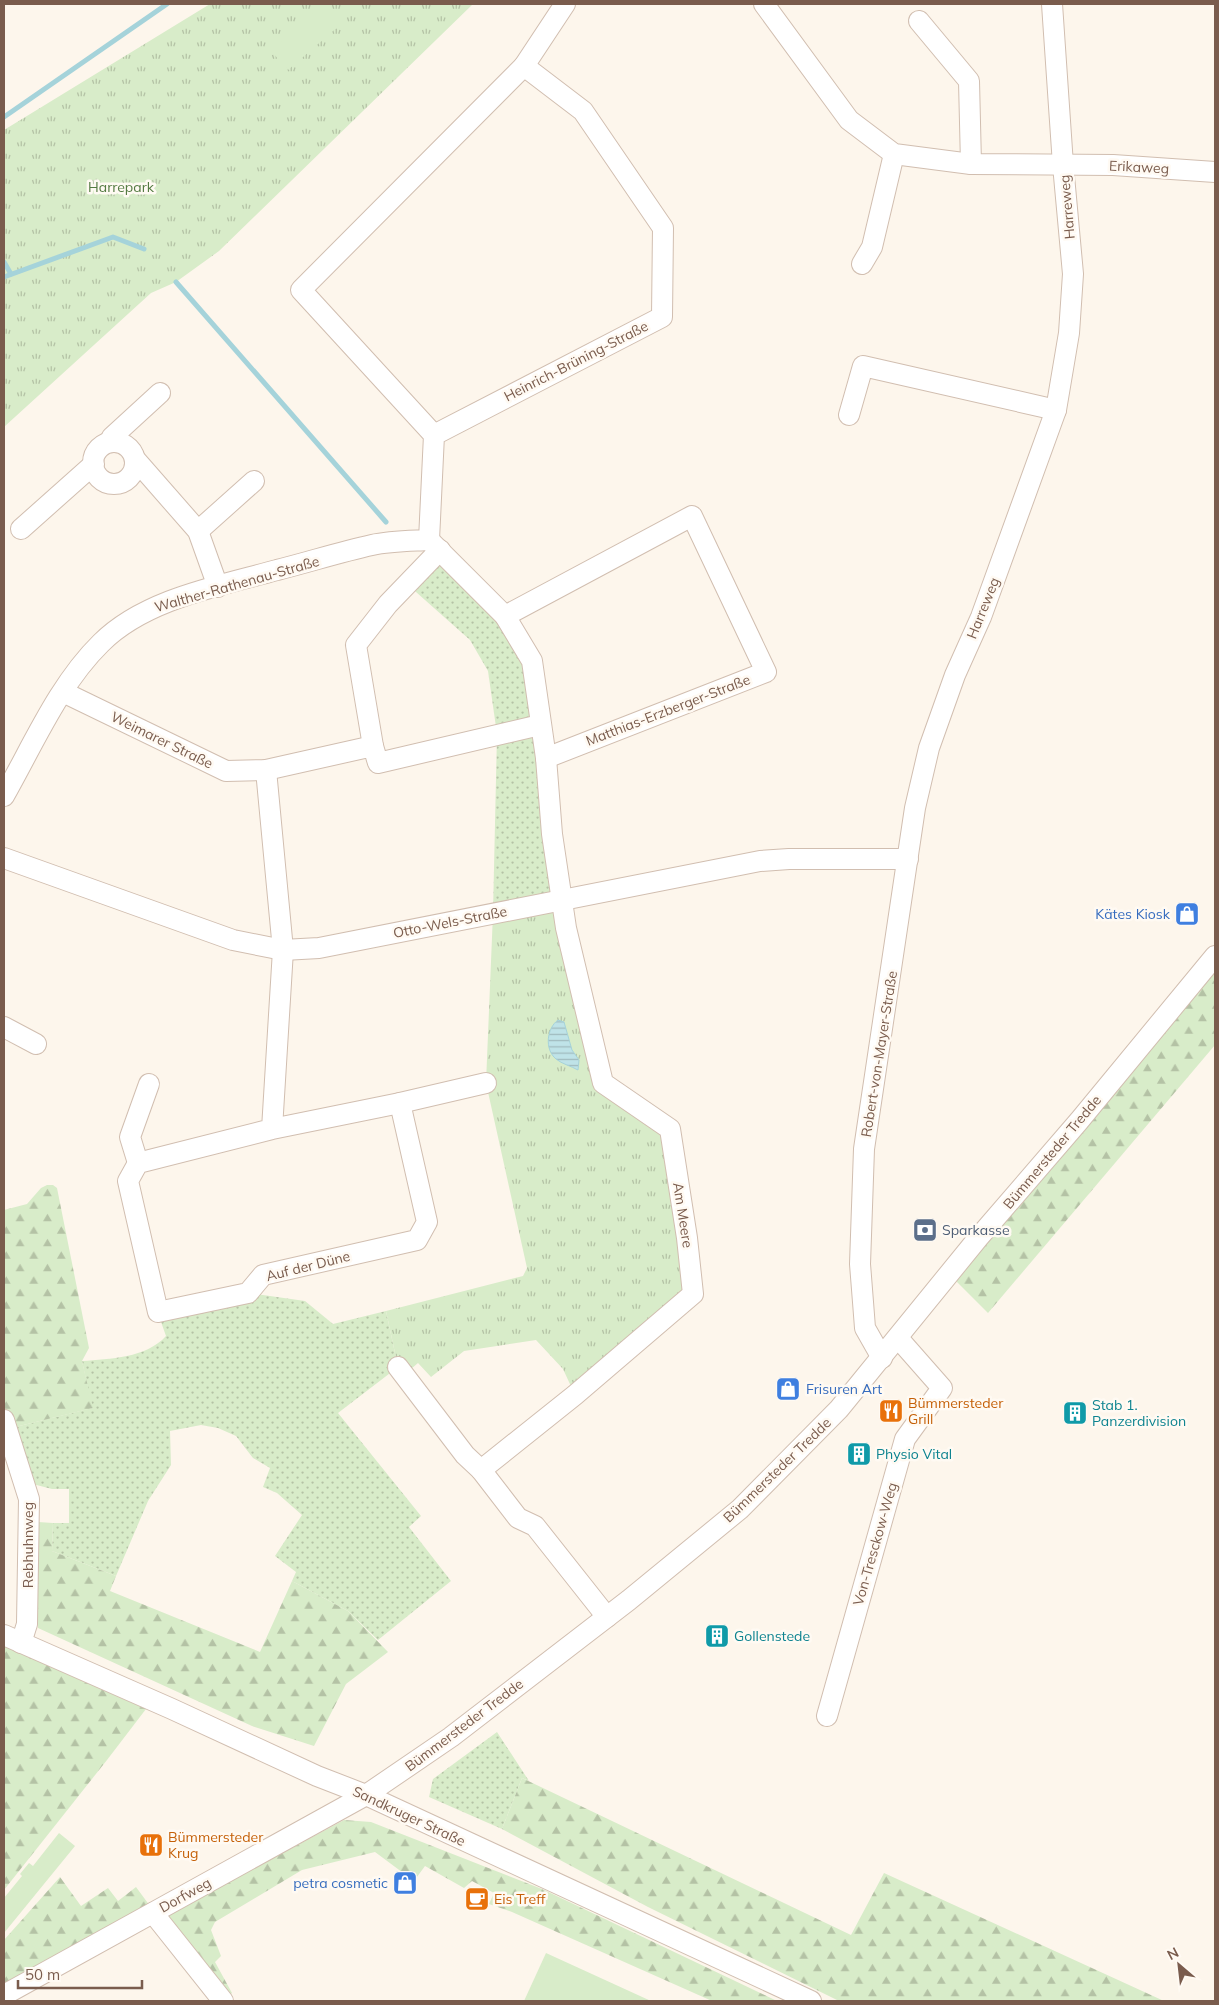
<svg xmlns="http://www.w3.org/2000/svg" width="1219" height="2005" viewBox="0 0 1219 2005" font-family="Mulish,sans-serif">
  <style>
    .grass { fill: url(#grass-dots) }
    .forest { fill: url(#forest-firs) }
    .park { fill: url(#park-tufts) }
    .pitch { fill: #d8ecc9 }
    .water { fill: url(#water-rules); stroke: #a5d3da }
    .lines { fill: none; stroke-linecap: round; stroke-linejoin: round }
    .stream { stroke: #a5d3da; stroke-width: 5 }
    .minor-casing { stroke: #d1beb0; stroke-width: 22 }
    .minor { stroke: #fff; stroke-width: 20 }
    .labels { text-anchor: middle; stroke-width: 5; stroke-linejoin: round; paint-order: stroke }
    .street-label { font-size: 14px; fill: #7a5c4d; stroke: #fffaf3 }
    .park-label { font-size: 14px; fill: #537a41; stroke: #fffaf3 }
    .shop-label { font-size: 14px; fill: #366cbe; stroke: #fffaf3; text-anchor: end }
    .service-label { font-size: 14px; fill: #4e5e75; stroke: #fffaf3; text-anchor: start }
    .food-label { font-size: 14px; fill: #c56008; stroke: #fffaf3; text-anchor: start }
    .culture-label { font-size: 14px; fill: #0d838f; stroke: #fffaf3; text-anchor: start }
  </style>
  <defs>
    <pattern id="grass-dots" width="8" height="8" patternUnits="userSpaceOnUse" patternTransform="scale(1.25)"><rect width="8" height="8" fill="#d8ecc9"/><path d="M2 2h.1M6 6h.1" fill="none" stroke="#b4c2a5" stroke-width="1.8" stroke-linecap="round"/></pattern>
    <pattern id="forest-firs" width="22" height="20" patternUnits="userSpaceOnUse" patternTransform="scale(1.25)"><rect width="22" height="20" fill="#d8ecc9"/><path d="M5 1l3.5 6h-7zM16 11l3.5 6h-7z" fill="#b4c2a5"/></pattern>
    <pattern id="park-tufts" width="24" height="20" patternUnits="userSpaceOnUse" patternTransform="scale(1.25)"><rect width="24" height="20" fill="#d8ecc9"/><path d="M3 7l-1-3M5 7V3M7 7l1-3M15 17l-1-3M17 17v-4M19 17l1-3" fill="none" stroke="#b4c2a5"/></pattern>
    <pattern id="water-rules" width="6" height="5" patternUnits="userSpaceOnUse" patternTransform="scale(1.25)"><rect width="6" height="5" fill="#bfe3e8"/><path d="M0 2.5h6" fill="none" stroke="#a0bbbe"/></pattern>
  </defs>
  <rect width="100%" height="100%" fill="#fdf6ec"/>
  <g class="grass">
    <polygon points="440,550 532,661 561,901 493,913 497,734 488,671 470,640 407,584"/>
    <path d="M248 1293 305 1301 333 1324 386 1311 398 1367 338 1413 421 1516 409 1527 451 1581 378 1640 348 1611 292 1581 296 1572 275 1556 302 1515 277 1493 263 1487 270 1468 253 1458 236 1436 218 1428 201 1425 170 1431 171 1465 148 1501 116 1576 52 1551 53 1523H69V1489H52L25 1482 7 1429 92 1408 82 1361C110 1359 146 1358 166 1336L160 1319Z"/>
    <polygon points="497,1732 529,1781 522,1778 502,1829 429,1797 433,1779"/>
  </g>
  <g class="forest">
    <polygon points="1215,956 1215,1045 988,1313 949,1274"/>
    <polygon points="47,1185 53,1185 57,1188 89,1348 82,1361 93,1408 7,1429 4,1419 4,1210 27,1204 41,1188"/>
    <polygon points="38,1522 53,1523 52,1551 116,1576 110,1591 260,1652 292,1581 348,1611 388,1652 346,1684 314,1746 252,1726 38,1628"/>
    <polygon points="4,1646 146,1709 107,1760 4,1890"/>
    <polygon points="522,1778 851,1935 884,1873 1164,2001 839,2001 648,1907 502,1829"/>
    <polygon points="344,1820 371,1822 542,1889 777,2001 712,2001 512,1912 489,1904 494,1893 472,1881 464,1888 425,1866 414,1881 375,1852 302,1870 215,1922 211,1930 221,1956 215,1962 232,1993 223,2001 168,1915"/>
    <polygon points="60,1877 81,1906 108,1888 118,1901 136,1887 150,1906 4,1991 4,1940"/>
  </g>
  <g class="park">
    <polygon points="210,4 473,4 219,251 176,282 151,293 4,427 4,130"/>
    <polygon points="561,901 603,1083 670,1129 693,1294 575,1395 563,1369 536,1340 464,1351 431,1377 418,1363 404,1375 398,1367 386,1311 523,1276 527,1268 486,1083 493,913"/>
  </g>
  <g class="pitch">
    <polygon points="323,4 341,24 288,70 271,51"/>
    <polygon points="59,1833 75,1846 4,1933 4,1898 22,1876 20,1874 29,1863 33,1866"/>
    <polygon points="546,1953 651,2001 524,2001"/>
  </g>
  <path class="water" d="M558 1020 564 1022 572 1050 579 1060 578 1070C571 1066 562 1064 556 1059 544 1049 547 1028 558 1020Z"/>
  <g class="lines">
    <g class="stream">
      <polyline points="4,117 167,4"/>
      <polyline points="4,262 11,274"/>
      <polyline points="4,277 113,237 144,249"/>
      <polyline points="176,282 386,522"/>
    </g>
    <defs>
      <g id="minor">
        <polyline points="764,4 849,120 894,154 971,164 1113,165 1215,172"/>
        <polyline points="919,21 969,81 971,164"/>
        <polyline points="524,66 565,4"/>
        <polyline points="862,264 872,247 894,154"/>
        <polyline points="849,415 863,366 1056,410"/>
        <polyline points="112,442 112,437 160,393"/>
        <circle cx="114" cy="463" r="21"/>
        <polyline points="135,459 198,531 218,587"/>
        <polyline points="21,529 94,464"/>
        <polyline points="198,531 254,481"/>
        <polyline points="429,540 434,435 301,290 524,66 583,111 663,228 662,317 434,435"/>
        <polyline points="505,616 692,516 766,672 546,758"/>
        <polyline points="63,692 226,771 266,770 373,746 378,763 540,725"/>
        <polyline points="373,746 356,645 388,604 440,550"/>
        <polyline points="266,770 283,950 272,1129 138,1163 128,1181 158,1312 248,1293 263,1275 417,1240 427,1222 400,1103 272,1129"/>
        <path d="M4 796C33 745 59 684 101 643 145 599 219 586 277 570 309 562 340 552 372 545 390 541 411 541 429 540L505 616 532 661 546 758 552 834 566 928 603 1083 670 1129 687 1238 693 1294 575 1395 481 1470 518 1518 535 1526 607 1617"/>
        <polyline points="4,858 233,940 283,950 319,948 760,861 789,859 908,859"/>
        <polyline points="4,1027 36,1044"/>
        <polyline points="400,1103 486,1083"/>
        <polyline points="138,1163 130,1137 149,1084"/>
        <polyline points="882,1358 865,1328 863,1302 860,1264 864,1149 915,808 929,748 955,675 981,617 1056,410 1069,333 1073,274 1063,165 1052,4"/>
        <polyline points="398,1367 465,1455 481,1470"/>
        <polyline points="4,1420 29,1499 27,1624 21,1643"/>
        <polyline points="4,1635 172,1709 317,1776 366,1795 811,2001"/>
        <polyline points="827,1716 905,1439 942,1388 898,1338"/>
        <polyline points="153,1913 223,2001"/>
        <polyline points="4,1995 366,1795 451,1737 629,1600 740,1509 839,1409 979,1237 1079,1121 1215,956"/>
      </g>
    </defs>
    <use href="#minor" class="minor-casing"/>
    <use href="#minor" class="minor"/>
  </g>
  <defs>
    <symbol id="shop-square" viewBox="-11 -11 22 22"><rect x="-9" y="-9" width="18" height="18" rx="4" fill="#3f7fe0" stroke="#fffaf3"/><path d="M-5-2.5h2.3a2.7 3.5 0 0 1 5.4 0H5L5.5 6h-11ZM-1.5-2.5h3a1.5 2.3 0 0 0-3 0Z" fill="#fff"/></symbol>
    <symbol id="bank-square" viewBox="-11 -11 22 22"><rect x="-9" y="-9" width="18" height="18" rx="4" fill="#5c6f8a" stroke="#fffaf3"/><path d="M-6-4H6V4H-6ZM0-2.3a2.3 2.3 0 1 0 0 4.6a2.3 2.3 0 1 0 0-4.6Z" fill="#fff"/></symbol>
    <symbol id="restaurant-square" viewBox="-11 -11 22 22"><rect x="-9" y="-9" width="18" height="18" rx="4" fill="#e8710a" stroke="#fffaf3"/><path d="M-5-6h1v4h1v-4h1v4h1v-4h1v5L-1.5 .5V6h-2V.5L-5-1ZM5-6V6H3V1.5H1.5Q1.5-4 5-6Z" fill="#fff"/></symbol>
    <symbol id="building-square" viewBox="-11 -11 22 22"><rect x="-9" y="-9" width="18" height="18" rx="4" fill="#0f9aa8" stroke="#fffaf3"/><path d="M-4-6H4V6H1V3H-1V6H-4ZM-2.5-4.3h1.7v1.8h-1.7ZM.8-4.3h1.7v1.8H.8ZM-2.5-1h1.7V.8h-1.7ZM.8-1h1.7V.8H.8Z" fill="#fff"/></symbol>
    <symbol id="cafe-square" viewBox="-11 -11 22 22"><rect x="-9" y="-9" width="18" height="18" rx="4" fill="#e8710a" stroke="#fffaf3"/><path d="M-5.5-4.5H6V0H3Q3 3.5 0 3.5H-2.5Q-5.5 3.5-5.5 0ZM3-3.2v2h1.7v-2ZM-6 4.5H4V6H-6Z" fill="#fff"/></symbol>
  </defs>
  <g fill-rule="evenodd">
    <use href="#shop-square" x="1173" y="900" width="28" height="28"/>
    <use href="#bank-square" x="911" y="1216" width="28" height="28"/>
    <use href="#shop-square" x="774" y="1375" width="28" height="28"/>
    <use href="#restaurant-square" x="877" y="1397" width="28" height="28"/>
    <use href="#building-square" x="1061" y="1399" width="28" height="28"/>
    <use href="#building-square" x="845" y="1440" width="28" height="28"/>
    <use href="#building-square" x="703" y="1622" width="28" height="28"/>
    <use href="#restaurant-square" x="137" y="1831" width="28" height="28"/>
    <use href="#shop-square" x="391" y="1869" width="28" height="28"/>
    <use href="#cafe-square" x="463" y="1885" width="28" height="28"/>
  </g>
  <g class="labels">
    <g class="street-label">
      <text transform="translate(1139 167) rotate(3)" y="5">Erikaweg</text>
      <text transform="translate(1067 207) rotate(-95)" y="5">Harreweg</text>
      <text transform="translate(576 361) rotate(-27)" y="5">Heinrich-Brüning-Straße</text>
      <text transform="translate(237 584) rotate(-16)" y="5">Walther-Rathenau-Straße</text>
      <text transform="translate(983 608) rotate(-68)" y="5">Harreweg</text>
      <text transform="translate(668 710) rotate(-21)" y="5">Matthias-Erzberger-Straße</text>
      <text transform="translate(162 740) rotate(26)" y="5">Weimarer Straße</text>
      <text transform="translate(450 922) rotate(-11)" y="5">Otto-Wels-Straße</text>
      <text transform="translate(879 1054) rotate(-81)" y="5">Robert-von-Mayer-Straße</text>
      <text transform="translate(1052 1152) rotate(-50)" y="5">Bümmersteder Tredde</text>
      <text transform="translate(683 1215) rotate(81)" y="5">Am Meere</text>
      <text transform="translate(308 1266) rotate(-14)" y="5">Auf der Düne</text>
      <text transform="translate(777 1470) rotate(-44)" y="5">Bümmersteder Tredde</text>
      <text transform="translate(875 1544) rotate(-74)" y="5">Von-Tresckow-Weg</text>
      <text transform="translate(28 1545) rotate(-90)" y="5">Rebhuhnweg</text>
      <text transform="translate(464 1725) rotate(-37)" y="5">Bümmersteder Tredde</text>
      <text transform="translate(409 1816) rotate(25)" y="5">Sandkruger Straße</text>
      <text transform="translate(185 1895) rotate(-29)" y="5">Dorfweg</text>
    </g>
    <g class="park-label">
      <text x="121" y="192">Harrepark</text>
    </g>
    <g class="shop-label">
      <text x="1170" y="919">Kätes Kiosk</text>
      <text x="806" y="1394" text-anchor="start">Frisuren Art</text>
      <text x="388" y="1888">petra cosmetic</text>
    </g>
    <g class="service-label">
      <text x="942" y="1235">Sparkasse</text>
    </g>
    <g class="food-label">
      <text x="908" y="1408">Bümmersteder<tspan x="908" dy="16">Grill</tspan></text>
      <text x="168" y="1842">Bümmersteder<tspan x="168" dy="16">Krug</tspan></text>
      <text x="494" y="1904">Eis Treff</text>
    </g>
    <g class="culture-label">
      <text x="1092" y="1410">Stab 1.<tspan x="1092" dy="16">Panzerdivision</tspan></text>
      <text x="876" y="1459">Physio Vital</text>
      <text x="734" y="1641">Gollenstede</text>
    </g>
  </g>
  <rect width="1219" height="2005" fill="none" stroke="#7a5c4d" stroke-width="10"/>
  <g transform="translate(1179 1965) rotate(332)" stroke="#fffaf3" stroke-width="4" paint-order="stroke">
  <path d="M0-4L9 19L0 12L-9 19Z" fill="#7a5c4d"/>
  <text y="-8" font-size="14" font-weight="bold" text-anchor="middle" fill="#7a5c4d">N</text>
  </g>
  <path d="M18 1980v8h124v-8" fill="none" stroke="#7a5c4d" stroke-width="2.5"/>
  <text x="25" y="1980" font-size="15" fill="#7a5c4d" stroke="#fffaf3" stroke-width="4" paint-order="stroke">50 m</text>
</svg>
